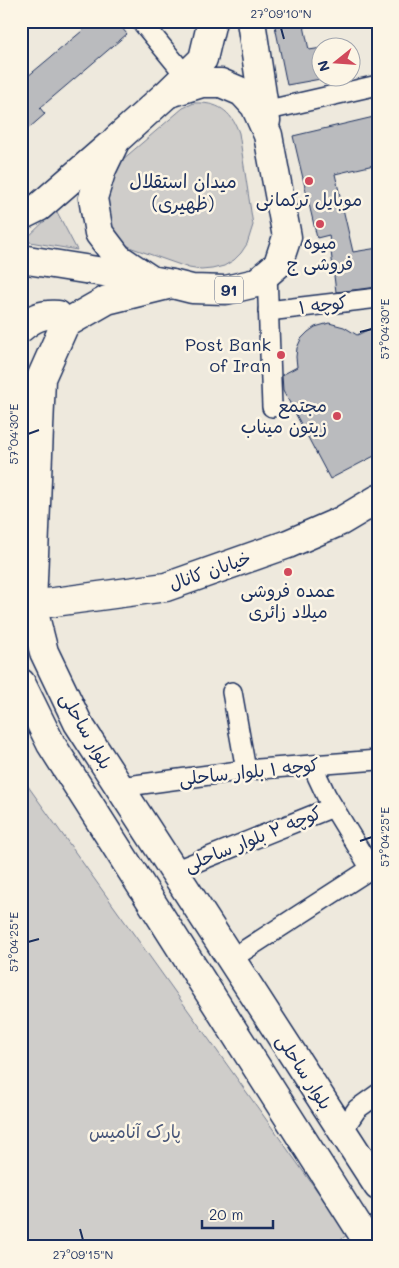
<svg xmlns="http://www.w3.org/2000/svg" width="399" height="1268" viewBox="0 0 399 1268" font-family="Mali,'Playpen Sans Arabic',sans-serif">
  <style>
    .green { fill: #cfcdca; stroke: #757e94 }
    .building { fill: #babbbe; stroke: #1b2f5e }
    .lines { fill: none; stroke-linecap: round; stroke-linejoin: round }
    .street-casing { stroke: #1b2f5e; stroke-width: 22 }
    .secondary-casing { stroke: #1b2f5e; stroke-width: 31 }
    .primary-casing { stroke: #1b2f5e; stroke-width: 31 }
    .street { stroke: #fcf5e5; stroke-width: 19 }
    .secondary { stroke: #fcf5e5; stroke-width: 28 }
    .primary { stroke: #fcf5e5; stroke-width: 28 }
    .ticks { fill: none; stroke: #1b2f5e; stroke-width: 2 }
    .poi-dot { fill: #d1495b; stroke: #fcf5e5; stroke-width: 2 }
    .labels { text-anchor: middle; stroke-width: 5; stroke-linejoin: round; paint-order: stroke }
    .shield { fill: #fcf5e5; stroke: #5e6a86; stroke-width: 1 }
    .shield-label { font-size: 16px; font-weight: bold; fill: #1b2f5e }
    .poi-label { font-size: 18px; fill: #1b2f5e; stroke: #fcf5e5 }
    .street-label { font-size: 18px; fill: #1b2f5e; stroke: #fcf5e5 }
    .park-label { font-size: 18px; fill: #485679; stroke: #fcf5e5 }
    .neighbourhood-label { font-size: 19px; fill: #1b2f5e; stroke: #fcf5e5 }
    .neatline { fill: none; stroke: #1b2f5e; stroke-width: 2 }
    .ticks-label { font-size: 12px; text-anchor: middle; fill: #1b2f5e }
  </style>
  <rect width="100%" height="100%" fill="#eee9dd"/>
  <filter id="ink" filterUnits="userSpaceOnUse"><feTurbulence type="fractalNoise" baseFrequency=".02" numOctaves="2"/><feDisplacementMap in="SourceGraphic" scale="10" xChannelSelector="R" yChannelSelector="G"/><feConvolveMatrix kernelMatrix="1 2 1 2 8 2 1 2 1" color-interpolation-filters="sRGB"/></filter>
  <g filter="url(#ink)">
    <g class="green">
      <path d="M194 103C217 102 231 110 239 133L253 225 247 244 241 253 234 260 224 266 212 269 201 270 189 268 132 248 122 242 114 233 104 212 115 166 183 108Z"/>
      <polygon points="56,210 77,250 24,241"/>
      <polygon points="21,764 25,782 348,1234 332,1247 21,1247"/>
    </g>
    <g class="building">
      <polygon points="94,21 116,21 127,34 40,108 45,114 21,135 21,82"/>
      <polygon points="274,21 303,21 309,50 322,48 322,78 326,78 287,85"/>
      <polygon points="349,43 350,48 322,48"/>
      <polygon points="378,116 378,164 335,174 353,252 378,248 378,287 336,292 329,235 317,238 293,136"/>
      <polygon points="329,323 344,327 357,335 378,325 378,454 330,479 283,390 282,375 297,367 296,357 297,348 301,339 308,332 315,327"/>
    </g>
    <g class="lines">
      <defs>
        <g id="street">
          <polyline points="141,21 186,76"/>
          <polyline points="264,111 378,85"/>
          <polyline points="267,273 272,407"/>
          <polyline points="268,311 378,298"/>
          <polyline points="232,692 246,770"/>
          <polyline points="312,765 326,795 371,869"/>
          <polyline points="120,787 246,770 378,760"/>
          <polyline points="174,871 333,807"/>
          <polyline points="231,959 378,864"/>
          <polyline points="342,1131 357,1109 378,1094"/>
        </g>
        <g id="secondary">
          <polyline points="172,284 107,300 65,324 41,378 32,605 44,652 78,723 378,1186"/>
          <path d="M21 328C34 317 42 314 58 315L65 324"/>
          <polyline points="32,605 166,587 288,544 341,521 378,499"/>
          <polyline points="21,683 51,744 364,1236 374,1247"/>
        </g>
        <g id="primary">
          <polyline points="251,21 266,121"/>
          <polyline points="167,94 202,83 221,83 242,92 255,106 268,135 287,237 278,264 256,283 226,290 192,289 172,284 151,280 118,258 99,233 93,198 102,169 116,140 167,94 203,59 212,21"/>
          <polyline points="21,216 39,207 109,146"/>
          <polyline points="21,259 141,278"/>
        </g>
      </defs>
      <use href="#street" class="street-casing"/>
      <use href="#secondary" class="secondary-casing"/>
      <use href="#primary" class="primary-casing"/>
      <use href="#street" class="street"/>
      <use href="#secondary" class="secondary"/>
      <use href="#primary" class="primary"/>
    </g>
  </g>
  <path class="ticks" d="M281 28 284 39M360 332 372 329M28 434 39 430M360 841 372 837M28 942 39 939M80 1229 83 1240"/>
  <g class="poi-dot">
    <circle cx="309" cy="181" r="5"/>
    <circle cx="320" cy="224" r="5"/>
    <circle cx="281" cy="355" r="5"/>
    <circle cx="337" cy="416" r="5"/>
    <circle cx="288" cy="572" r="5"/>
  </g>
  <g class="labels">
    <rect class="shield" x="215" y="276.5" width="28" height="27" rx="4"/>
    <g class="shield-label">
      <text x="229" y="296">91</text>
    </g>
    <g class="poi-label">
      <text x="309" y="206">موبایل ترکمانی</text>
      <text x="320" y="249">میوه<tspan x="320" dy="21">فروشی ج</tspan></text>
      <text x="271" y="351" text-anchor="end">Post Bank<tspan x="271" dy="21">of Iran</tspan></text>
      <text x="327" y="412" text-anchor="end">مجتمع<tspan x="327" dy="21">زیتون میناب</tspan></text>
      <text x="288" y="597">عمده فروشی<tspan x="288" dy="21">میلاد زائری</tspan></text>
    </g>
    <g class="street-label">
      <text transform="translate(323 305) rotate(-7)" y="6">کوچه ۱</text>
      <text transform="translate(210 571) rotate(-19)" y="6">خیابان کانال</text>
      <text transform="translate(86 731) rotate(60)" y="6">بلوار ساحلی</text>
      <text transform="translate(249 772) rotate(-6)" y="6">کوچه ۱ بلوار ساحلی</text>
      <text transform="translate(253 839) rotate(-22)" y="6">کوچه ۲ بلوار ساحلی</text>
      <text transform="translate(304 1072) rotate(57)" y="6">بلوار ساحلی</text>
    </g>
    <g class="park-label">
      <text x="135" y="1138">پارک آنامیس</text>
    </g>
    <g class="neighbourhood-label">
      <text x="183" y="188">میدان استقلال<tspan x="183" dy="22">(ظهیری)</tspan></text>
    </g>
  </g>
  <rect width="399" height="1268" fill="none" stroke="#fcf5e5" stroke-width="55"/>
  <g transform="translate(336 62) rotate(253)"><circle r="24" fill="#fcf5e5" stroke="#a2a6af"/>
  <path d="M0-4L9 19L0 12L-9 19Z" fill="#d1495b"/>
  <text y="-8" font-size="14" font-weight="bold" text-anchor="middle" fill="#1b2f5e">N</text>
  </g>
  <path d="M202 1220v8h71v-8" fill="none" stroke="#1b2f5e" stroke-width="2.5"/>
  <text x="209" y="1220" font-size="15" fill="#1b2f5e" stroke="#fcf5e5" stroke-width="4" paint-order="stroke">20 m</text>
  <rect x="28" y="28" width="344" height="1212" class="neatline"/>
  <g class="ticks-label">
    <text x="281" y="18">27°09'10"N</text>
    <text transform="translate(385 329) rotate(-90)" y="4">57°04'30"E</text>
    <text transform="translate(14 434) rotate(-90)" y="4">57°04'30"E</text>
    <text transform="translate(385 837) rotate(-90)" y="4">57°04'25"E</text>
    <text transform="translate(14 942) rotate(-90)" y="4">57°04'25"E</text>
    <text x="83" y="1259">27°09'15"N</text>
  </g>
</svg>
